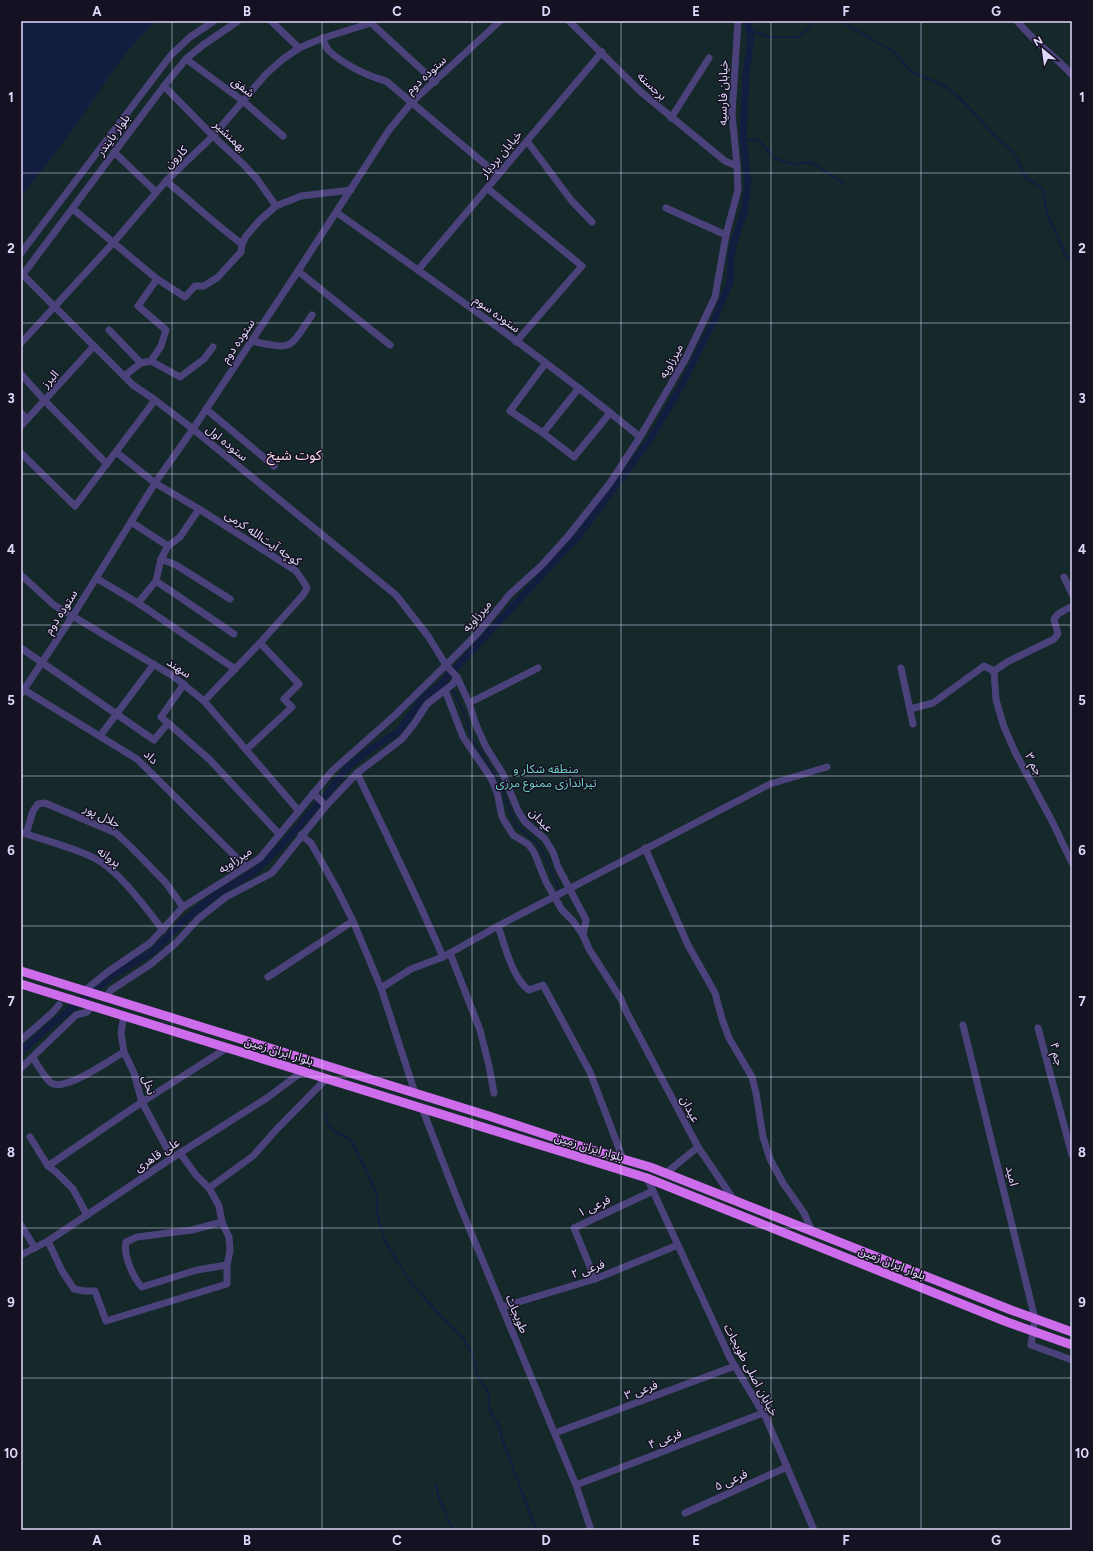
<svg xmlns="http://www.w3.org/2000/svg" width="1093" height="1551" viewBox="0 0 1093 1551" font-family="Figtree,'Noto Sans Arabic',sans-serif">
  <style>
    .green { fill: #15292b }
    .water { fill: #131d40 }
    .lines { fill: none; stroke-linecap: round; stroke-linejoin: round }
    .stream { stroke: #131d40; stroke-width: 2 }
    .canal { stroke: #131d40; stroke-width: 7 }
    .minor { stroke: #4c427b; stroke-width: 7 }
    .major { stroke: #cd6deb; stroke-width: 9 }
    .grid { fill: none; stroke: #e0d8fa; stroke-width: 1; stroke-opacity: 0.55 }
    .labels { text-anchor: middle; stroke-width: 3; stroke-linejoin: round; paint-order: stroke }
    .street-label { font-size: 12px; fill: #e0d8fa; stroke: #161122 }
    .park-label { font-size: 12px; fill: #6dd0c5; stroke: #161122 }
    .quarter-label { font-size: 14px; fill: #fad9ea; stroke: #161122 }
    .neatline { fill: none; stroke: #e0d8fa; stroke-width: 1.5 }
    .grid-label { font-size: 13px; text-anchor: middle; font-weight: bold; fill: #e0d8fa }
  </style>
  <rect width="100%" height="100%" fill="#161122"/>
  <rect class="green" x="21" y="21" width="1051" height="1509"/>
  <path class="water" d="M21 21H157C124 48 103 88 78 122 60 148 40 172 21 197Z"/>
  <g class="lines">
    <g class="stream">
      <polyline points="841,21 894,52 912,72 945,86 961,99 994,135 1014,153 1026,178 1043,189 1047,215 1055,231 1066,256 1072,260"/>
      <polyline points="749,30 770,37 798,37 808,29 813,21"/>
      <polyline points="743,138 759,141 776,159 793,164 811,162 843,183"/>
      <polyline points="444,680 454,692 464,713 472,739 491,768 500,784 515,824 540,846 559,889"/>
      <polyline points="326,1114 327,1123 334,1131 351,1140 368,1174 378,1198 377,1209 379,1221 385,1241 399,1264 412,1284 438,1313 464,1339 473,1356 477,1375 488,1392 490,1411 499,1426 502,1438 536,1530"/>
      <polyline points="436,1484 439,1498 453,1530"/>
    </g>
    <polyline class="canal" points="21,1052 46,1029 112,976 155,950 183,921 218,893 254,872 281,846 323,799 348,767 368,751 398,732 424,697 440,685 579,535 651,438 683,383 713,323 730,282 731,259 733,244 744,212 748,182 743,138 746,74 751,38 747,21"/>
    <g class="minor">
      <polyline points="271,21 299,48"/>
      <polyline points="369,21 435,82"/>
      <path d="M1017 21C1033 41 1055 56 1072 75"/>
      <path d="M323 38C324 42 326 47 328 50 343 64 367 76 386 81L498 175"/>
      <polyline points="186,59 243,101 283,136"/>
      <polyline points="164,86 213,136 243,164 257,179 276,206"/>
      <polyline points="671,118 709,58"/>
      <polyline points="527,141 571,200 592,222"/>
      <polyline points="114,152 156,192"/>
      <polyline points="737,166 732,114 738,21"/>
      <path d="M166 181C192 202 215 224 242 244"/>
      <polyline points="487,188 582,266 516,342"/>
      <polyline points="666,208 726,235"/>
      <polyline points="73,209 157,279"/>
      <path d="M336 212C439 285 543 357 640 437"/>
      <polyline points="21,253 171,55 190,37 214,21"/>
      <polyline points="418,270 602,52"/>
      <polyline points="298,271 390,345"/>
      <polyline points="23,275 133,385 155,400 193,429 396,595 428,636 446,665 457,677 469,703 476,725 486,747 503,774 518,811 525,822 545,839 553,852 558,867 586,920 583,935"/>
      <polyline points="21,277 164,86 186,59 203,45 238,21"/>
      <polyline points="109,330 141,363"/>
      <path d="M251 341C294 350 288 350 312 315"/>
      <polyline points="21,343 113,243 166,181 213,136 266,74 283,59 299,48 323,38 371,23"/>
      <polyline points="151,361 180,377 204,359 213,347"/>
      <polyline points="21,374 45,401 107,464"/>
      <polyline points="124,376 141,363 151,361 161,346 166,330 138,306 157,279 185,297 195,286 204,286 218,277 241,252 242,244 246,236 260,220 276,206 301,196 351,190"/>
      <polyline points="579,388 543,433 574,457 610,413"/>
      <polyline points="206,409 274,466"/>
      <polyline points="21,413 27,419"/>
      <polyline points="21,426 94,346"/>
      <polyline points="543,433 510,411 545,364"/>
      <polyline points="116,452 155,483 199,509 296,571 303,581 307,588 303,595 260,643 204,701"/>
      <polyline points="21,453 75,506 155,400"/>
      <polyline points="131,522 168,546"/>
      <polyline points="161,559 176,565 230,599"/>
      <polyline points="21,575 54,605 173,676 204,701 298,810"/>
      <polyline points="1064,577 1072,594"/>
      <polyline points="96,578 138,603 235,669"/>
      <polyline points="156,581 234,634"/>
      <polyline points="138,603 156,581 161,559 168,546 180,537 199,509"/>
      <polyline points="21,648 154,740 168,723 210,760 279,834"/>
      <polyline points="901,668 913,724"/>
      <polyline points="994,671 996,700 1004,727 1016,754 1052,821 1072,863"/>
      <polyline points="21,688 137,759 246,867"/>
      <polyline points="445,690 463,737 491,778 497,792 502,817 513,835 528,844 534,852 546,882 562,910 573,921 583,935 589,949 621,999 626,1011 698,1147"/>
      <polyline points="21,694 72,617 155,483 193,429 298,271 389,130 412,102 500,21"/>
      <polyline points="469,703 538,668"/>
      <polyline points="910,709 933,703 984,666 994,671 1007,662 1054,639 1058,634 1054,619 1058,614 1072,606"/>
      <polyline points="168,723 161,717 184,684"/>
      <polyline points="100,736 154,664"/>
      <polyline points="247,749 292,707 284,699 299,684 260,643"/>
      <path d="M357 773C386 834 416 894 443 957"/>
      <polyline points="313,793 326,806"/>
      <path d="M21 832C45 841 73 847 96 859 121 873 145 907 163 930"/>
      <polyline points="26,834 33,811 38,804 45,803 116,833 132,848 166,883 183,907"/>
      <polyline points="301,835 311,843 337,889 353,921 381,988 415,1093"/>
      <polyline points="645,848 688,945 715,993 722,1019 729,1038 752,1077 756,1093 763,1137 770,1159 783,1183 804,1213 812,1231"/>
      <path d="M498 926C504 943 513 980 529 990L543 985 590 1072 623 1159"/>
      <polyline points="450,953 480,1030 489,1066 494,1093"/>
      <polyline points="268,977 353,921"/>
      <polyline points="381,988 411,969 443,957 498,926 770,784 827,767"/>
      <polyline points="84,991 109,971 150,943 183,907 260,858 332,771 394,716 446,665 478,633 510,594 541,566 569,535 610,483 640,437 686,358 715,297 726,235 738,190 737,166 725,161 641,92 569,21"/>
      <polyline points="106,998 111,990 151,964 176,943 198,919 226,897 272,873 326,806 357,773 402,739 414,724 427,704 453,684 457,677"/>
      <polyline points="124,1015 121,1033 124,1052 134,1073 142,1102 172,1158"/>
      <polyline points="963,1025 1035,1319 1031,1345 1072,1360"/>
      <polyline points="1038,1028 1072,1155"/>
      <polyline points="21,1040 52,1013 59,1005"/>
      <path d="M33 1058C36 1063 47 1080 51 1083 65 1092 110 1060 124 1052"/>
      <polyline points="21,1068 76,1015 87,1012 92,1006"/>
      <polyline points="422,1108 460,1206 576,1485 591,1530"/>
      <polyline points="30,1137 48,1166 142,1102 227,1048"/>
      <polyline points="48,1166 56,1172 73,1189 87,1215"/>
      <polyline points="666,1173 698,1147 734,1200"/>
      <polyline points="647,1178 730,1358 766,1418 814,1530"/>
      <polyline points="209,1188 253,1156 276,1130 327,1078"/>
      <path d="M222 1222 192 1230 137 1237 126 1242C123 1254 133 1278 142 1287L197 1270 227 1265"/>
      <polyline points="21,1225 35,1248"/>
      <polyline points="48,1241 62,1271 74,1289 84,1291 95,1291 106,1321 227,1284 227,1265 230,1251 229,1237 222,1222 219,1206 209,1188 196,1175 180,1153"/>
      <polyline points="21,1255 48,1241 172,1158 267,1098 303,1071"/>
      <polyline points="595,1279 574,1228 653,1191"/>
      <polyline points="502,1307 595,1279 678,1245"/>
      <polyline points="555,1433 735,1366"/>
      <polyline points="576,1485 763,1413"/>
      <polyline points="685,1513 787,1467"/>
    </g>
    <g class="major">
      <polyline points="21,971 489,1116 592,1150 650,1167 1011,1310 1072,1332"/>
      <polyline points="21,984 647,1178 1007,1322 1072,1345"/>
    </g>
  </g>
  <path class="grid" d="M172 21V1530M322 21V1530M472 21V1530M621 21V1530M771 21V1530M921 21V1530M21 173H1072M21 323H1072M21 474H1072M21 625H1072M21 776H1072M21 926H1072M21 1077H1072M21 1228H1072M21 1378H1072"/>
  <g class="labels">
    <g class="street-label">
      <text transform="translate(426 75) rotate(-43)" y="4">ستوده دوم</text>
      <text transform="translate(652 86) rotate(43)" y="4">برجسته</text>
      <text transform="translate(243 87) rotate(38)" y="4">شفق</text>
      <text transform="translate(723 93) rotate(-89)" y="4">خیابان فارسیه</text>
      <text transform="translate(113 135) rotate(-54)" y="4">بلوار بایندر</text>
      <text transform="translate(230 136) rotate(43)" y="4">بهمنشیر</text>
      <text transform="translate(501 154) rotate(-50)" y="4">خیابان بردبار</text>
      <text transform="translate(176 157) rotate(-43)" y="4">کارون</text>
      <text transform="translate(497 314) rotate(36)" y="4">ستوده سوم</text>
      <text transform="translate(238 341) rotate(-56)" y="4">ستوده دوم</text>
      <text transform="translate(671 361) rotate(-61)" y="4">میرزاویه</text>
      <text transform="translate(50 379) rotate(-48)" y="4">البرز</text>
      <text transform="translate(227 443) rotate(39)" y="4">ستوده اول</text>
      <text transform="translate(263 538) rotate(34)" y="4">کوچه آیت‌الله کرمی</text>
      <text transform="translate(61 612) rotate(-57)" y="4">ستوده دوم</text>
      <text transform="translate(477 616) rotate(-49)" y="4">میرزاویه</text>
      <text transform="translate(179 668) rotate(34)" y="4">سهند</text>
      <text transform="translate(151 757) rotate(43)" y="4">داد</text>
      <text transform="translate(1034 764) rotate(61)" y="4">جم ۳</text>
      <text transform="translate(102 816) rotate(26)" y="4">جلال پور</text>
      <text transform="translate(541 820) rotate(46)" y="4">عیدان</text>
      <text transform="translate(109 857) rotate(35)" y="4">پروانه</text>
      <text transform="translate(235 860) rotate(-34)" y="4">میرزاویه</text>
      <text transform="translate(279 1051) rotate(17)" y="4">بلوار ایران زمین</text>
      <text transform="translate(1057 1054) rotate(75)" y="4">جم ۴</text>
      <text transform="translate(149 1085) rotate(73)" y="4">نخل</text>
      <text transform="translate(690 1109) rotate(62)" y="4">عیدان</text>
      <text transform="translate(589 1147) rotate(17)" y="4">بلوار ایران زمین</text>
      <text transform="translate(157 1155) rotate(-33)" y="4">علی قاهری</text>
      <text transform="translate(1012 1176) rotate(76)" y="4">امید</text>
      <text transform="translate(594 1206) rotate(-25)" y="4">فرعی ۱</text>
      <text transform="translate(892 1263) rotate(22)" y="4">بلوار ایران زمین</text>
      <text transform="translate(588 1269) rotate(-19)" y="4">فرعی ۲</text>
      <text transform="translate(517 1314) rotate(67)" y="4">طویجات</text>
      <text transform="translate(751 1370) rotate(62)" y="4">خیابان اصلی طویجات</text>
      <text transform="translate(641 1390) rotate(-20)" y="4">فرعی ۳</text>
      <text transform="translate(665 1439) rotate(-21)" y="4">فرعی ۴</text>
      <text transform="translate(731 1480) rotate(-24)" y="4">فرعی ۵</text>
    </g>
    <g class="park-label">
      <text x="546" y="773">منطقه شکار و<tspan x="546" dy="14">تیراندازی ممنوع مرزی</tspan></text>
    </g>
    <g class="quarter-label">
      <text x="294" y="460">کوت شیخ</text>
    </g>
  </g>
  <rect width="1093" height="1551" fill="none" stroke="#161122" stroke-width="44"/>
  <g transform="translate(1043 50) rotate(331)" stroke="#161122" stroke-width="3" paint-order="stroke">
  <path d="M0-3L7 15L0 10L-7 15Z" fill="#e0d8fa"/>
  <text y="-6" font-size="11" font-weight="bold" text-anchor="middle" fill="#e0d8fa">N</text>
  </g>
  <rect x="22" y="22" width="1049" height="1507" class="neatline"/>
  <g class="grid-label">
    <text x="97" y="16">A</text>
    <text x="247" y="16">B</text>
    <text x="397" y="16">C</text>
    <text x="546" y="16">D</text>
    <text x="696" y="16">E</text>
    <text x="846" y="16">F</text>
    <text x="996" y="16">G</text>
    <text x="11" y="102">1</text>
    <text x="1082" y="102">1</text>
    <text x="11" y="253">2</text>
    <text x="1082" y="253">2</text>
    <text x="11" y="403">3</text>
    <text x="1082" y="403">3</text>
    <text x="11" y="554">4</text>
    <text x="1082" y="554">4</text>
    <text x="11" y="705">5</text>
    <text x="1082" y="705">5</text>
    <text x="11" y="855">6</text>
    <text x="1082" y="855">6</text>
    <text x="11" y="1006">7</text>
    <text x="1082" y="1006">7</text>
    <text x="11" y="1157">8</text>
    <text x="1082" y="1157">8</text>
    <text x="11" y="1307">9</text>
    <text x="1082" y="1307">9</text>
    <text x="11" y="1458">10</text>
    <text x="1082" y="1458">10</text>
    <text x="97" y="1545">A</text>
    <text x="247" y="1545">B</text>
    <text x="397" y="1545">C</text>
    <text x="546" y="1545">D</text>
    <text x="696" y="1545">E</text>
    <text x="846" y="1545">F</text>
    <text x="996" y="1545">G</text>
  </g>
</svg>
